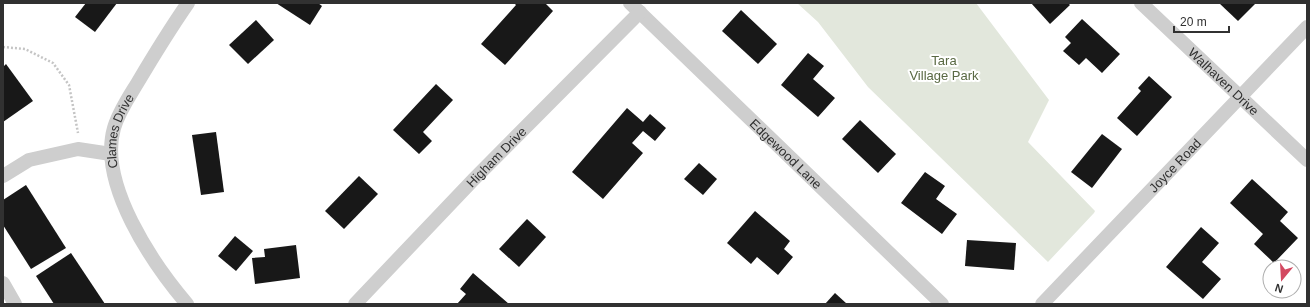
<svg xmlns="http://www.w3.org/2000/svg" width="1310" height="307" viewBox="0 0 1310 307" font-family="Arial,sans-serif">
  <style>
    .green { fill: #e2e7dc }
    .building { fill: #181818 }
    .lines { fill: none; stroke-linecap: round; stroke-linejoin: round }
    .path { stroke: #c5c5c5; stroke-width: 2.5; stroke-dasharray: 2 2; stroke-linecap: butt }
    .street { stroke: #cecece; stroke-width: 14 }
    .labels { text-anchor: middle; stroke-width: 4; stroke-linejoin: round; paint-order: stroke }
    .park-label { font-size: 13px; fill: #596943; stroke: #fff }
    .street-label { font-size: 13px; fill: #313131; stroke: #fff }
  </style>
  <rect width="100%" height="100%" fill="#fff"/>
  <polygon class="green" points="797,3 976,3 1049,100 1028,142 1095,211 1094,213 1048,262 868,87 818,22"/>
  <g class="building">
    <polygon points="86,3 117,3 95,32 75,17"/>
    <polygon points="276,3 318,3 322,6 310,25"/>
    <polygon points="514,3 545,3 553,11 505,65 481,44 516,5"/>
    <polygon points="1031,3 1068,3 1070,5 1050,24"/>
    <polygon points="1219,3 1256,3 1238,21"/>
    <polygon points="741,10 777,44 758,64 722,31"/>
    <polygon points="1082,19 1120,54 1102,73 1086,58 1079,65 1063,51 1071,43 1065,37"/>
    <polygon points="256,20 274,40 248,64 229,45"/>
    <polygon points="808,53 824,66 813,79 835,98 818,117 781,85"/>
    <polygon points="6,64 33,101 3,122 3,67"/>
    <polygon points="1149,76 1172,97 1137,136 1117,118 1141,91 1138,88"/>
    <polygon points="436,84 453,100 423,132 432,141 419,154 393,130"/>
    <polygon points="627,108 643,122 650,114 666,128 655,141 643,131 632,143 643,153 603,199 572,172"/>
    <polygon points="860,120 896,154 878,173 842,139"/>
    <polygon points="216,132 224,192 201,195 192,135"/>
    <polygon points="1102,134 1122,149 1092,188 1071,172"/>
    <polygon points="699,163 717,179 703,195 684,179"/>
    <polygon points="925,172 945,186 936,199 957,214 942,234 901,203"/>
    <polygon points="359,176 378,194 344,229 325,211"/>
    <polygon points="1252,179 1288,212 1280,221 1298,238 1274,263 1254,244 1263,234 1230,203"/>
    <polygon points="26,185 66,248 31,269 3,225 3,200"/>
    <polygon points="755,211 790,241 784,249 793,257 778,275 757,257 751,264 727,243"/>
    <polygon points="527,219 546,237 519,267 499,249"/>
    <polygon points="1201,227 1219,243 1202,262 1221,279 1203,299 1166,267"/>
    <polygon points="235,236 253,251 236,271 218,256"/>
    <polygon points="967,240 1016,243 1014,270 965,266"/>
    <polygon points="296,245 300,278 255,284 252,258 265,257 264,249"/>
    <polygon points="71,253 105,304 54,304 36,276"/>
    <polygon points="473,273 509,304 457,304 466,294 460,289"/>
    <polygon points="835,293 847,304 825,304"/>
  </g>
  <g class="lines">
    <polyline class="path" points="3,47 25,49 53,63 69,85 78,133"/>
    <g class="street">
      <path id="s1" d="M630 3 942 304"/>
      <path id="s2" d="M1141 3 1307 160"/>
      <polyline points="3,176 29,160 78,149 111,154"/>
      <polyline points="3,283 15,304"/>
      <path id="s3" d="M187 304C153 264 98 184 114 128 119 111 129 97 138 82 154 55 170 29 188 3"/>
      <path id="s4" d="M355 304 474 179 640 12"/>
      <path id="s5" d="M1042 304 1307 27"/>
    </g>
  </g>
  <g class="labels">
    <g class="park-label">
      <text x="944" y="65">Tara<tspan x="944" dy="15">Village Park</tspan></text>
    </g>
    <g class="street-label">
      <text dy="5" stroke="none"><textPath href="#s2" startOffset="114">Walhaven Drive</textPath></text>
      <text dy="5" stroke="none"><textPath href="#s3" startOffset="195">Clames Drive</textPath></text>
      <text dy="5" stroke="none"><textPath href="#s1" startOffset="217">Edgewood Lane</textPath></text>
      <text dy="5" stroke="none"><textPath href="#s4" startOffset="204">Higham Drive</textPath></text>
      <text dy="5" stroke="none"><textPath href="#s5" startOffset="192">Joyce Road</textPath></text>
    </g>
  </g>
  <rect width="1310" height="307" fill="none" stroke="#313131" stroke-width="8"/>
  <g transform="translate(1282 279) rotate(198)"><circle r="19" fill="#ffffff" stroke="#adadad"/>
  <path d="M0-3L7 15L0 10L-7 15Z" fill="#d34961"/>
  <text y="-6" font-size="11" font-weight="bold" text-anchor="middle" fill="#313131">N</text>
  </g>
  <path d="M1174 26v6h55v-6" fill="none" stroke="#313131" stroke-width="2"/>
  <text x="1180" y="26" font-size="12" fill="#313131" stroke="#ffffff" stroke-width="3" paint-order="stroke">20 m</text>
</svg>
